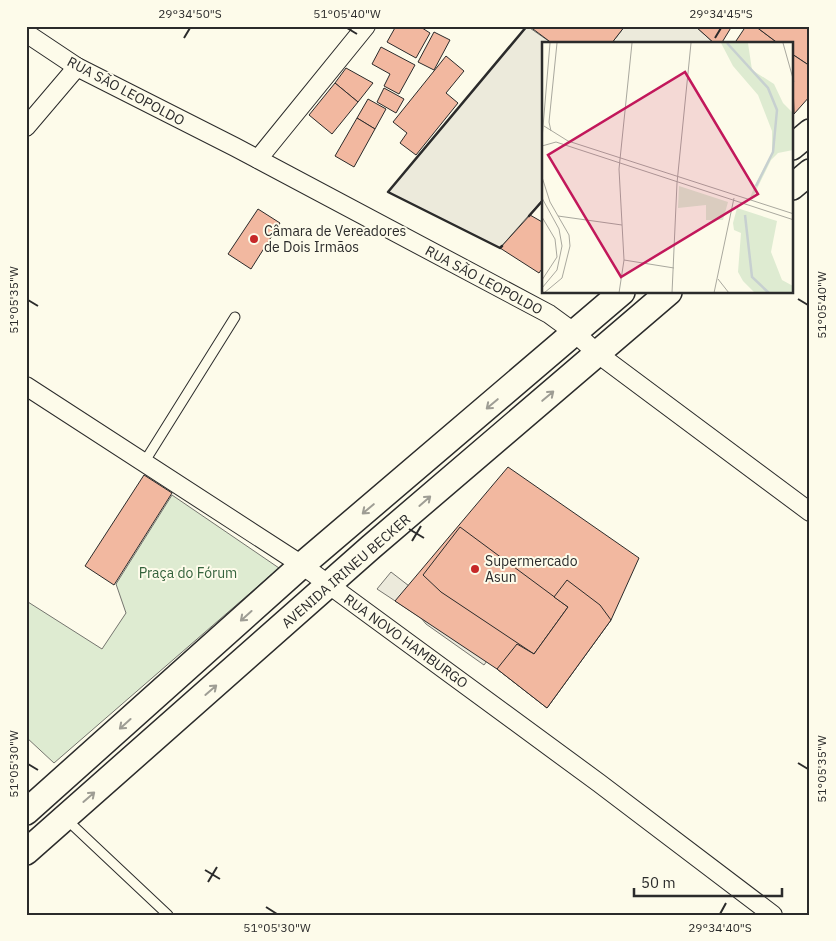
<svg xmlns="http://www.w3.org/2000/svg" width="836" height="941" viewBox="0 0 836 941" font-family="'IBM Plex Sans',sans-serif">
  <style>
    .green { fill: #deebd1; stroke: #74746e }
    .parking { fill: #eceadb; stroke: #74746e }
    .building { fill: #f2b8a0; stroke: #2b2b2b }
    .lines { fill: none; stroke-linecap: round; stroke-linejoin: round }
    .lane-casing { stroke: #2b2b2b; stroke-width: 11 }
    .street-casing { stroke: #2b2b2b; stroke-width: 20 }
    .secondary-casing { stroke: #2b2b2b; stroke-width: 28 }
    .lane { stroke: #fdfbea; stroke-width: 9 }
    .street { stroke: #fdfbea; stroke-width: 18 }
    .secondary { stroke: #fdfbea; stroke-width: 25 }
    .wall { stroke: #2b2b2b; stroke-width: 2.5 }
    .oneway { stroke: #9e9d94 }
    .ticks { fill: none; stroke: #2b2b2b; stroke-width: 2 }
    .poi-dot { fill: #c62828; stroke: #fdfbea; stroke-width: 2 }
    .labels { text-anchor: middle; stroke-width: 4; stroke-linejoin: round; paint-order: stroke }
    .street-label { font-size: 14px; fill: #2b2b2b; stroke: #fdfbea }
    .poi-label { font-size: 14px; fill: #2b2b2b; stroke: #fdfbea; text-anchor: start }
    .park-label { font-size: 14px; fill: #34623c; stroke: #fdfbea }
    .inset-river { fill: none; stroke: #c7d0d0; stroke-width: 2.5 }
    .inset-road { fill: none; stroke: #a9a89e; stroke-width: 1 }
    .view { fill: #c2185b; fill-opacity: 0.15; stroke: #c2185b; stroke-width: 2.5 }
    .inset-edge { fill: none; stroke: #2b2b2b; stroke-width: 2.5 }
    .neatline { fill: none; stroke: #2b2b2b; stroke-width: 2 }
    .ticks-label { font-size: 12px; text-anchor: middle; fill: #2b2b2b }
  </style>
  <rect width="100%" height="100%" fill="#fdfbea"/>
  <polygon class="green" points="172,495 279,568 54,763 26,737 26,604 28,602 102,649 126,613 116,584"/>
  <g class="parking">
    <polygon points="527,26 553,44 544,44 543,199 500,248 388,192"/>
    <polygon points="625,26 695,26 715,44 611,44"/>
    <polygon points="391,572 431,603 501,642 484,665 426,624 421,618 377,589"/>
  </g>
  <g class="building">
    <polygon points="396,26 419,26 430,33 416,58 387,42"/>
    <polygon points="529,26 625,26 611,44 553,44"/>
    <polygon points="695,26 732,26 721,44 715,44"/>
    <polygon points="746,26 755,26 779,44 734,44"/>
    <polygon points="755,26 810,26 810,66 792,54 792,44 779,44"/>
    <polygon points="434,32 450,40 434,70 418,62"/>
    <polygon points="381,47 415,65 399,94 384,86 390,74 372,64"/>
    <polygon points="792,54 810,66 810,96 794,114"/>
    <polygon points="446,56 464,71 446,93 458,103 416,155 400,143 407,133 393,122"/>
    <polygon points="346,68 373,83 358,102 335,83"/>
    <polygon points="335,83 358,102 332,134 309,115"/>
    <polygon points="384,88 404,99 396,113 377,102"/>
    <polygon points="368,99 386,109 375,129 357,118"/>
    <polygon points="357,118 375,129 354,167 335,156"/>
    <polygon points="258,209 280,223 251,269 228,254"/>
    <polygon points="530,215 544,223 544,266 539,273 500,248"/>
    <polygon points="508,467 639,558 611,620 547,708 497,669 395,601"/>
    <polygon points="144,475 172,493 114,585 85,566"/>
    <polygon points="460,527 568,607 534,654 441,592 423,575"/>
    <polygon points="567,580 600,605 611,620 547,708 497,669 517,644 534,654 568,607 554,597"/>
  </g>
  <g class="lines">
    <defs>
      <g id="lane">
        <polyline points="145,461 235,317"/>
        <polyline points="66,819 168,915"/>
      </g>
      <g id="street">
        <polyline points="26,33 77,67 235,147 549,314 575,333 598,354 810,512"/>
        <polyline points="26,127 77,67"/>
        <polyline points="258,159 366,26"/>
        <polyline points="26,386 302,565 599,783 773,915"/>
      </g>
      <g id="secondary">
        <polyline points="792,147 810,132"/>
        <polyline points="792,187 810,172"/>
        <polyline points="26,812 302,565 622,292"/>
        <polyline points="26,852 371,547 669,292"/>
      </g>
    </defs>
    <use href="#lane" class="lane-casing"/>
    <use href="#street" class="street-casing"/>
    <use href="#secondary" class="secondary-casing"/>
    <use href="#lane" class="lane"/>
    <use href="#street" class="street"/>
    <use href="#secondary" class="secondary"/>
    <g class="wall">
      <polyline points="529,216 544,199"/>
      <polyline points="502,246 500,248 388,192 527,26"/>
    </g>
  </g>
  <defs><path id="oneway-shaft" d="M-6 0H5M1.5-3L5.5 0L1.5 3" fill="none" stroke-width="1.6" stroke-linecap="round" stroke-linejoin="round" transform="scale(1.25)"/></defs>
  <g class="oneway">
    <use href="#oneway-shaft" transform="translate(548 396) rotate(-40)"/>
    <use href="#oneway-shaft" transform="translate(492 404) rotate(140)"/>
    <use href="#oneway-shaft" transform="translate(425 501) rotate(-41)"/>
    <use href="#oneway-shaft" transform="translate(368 509) rotate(140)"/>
    <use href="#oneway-shaft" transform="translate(246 616) rotate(138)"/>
    <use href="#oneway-shaft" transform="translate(211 690) rotate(-41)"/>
    <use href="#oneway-shaft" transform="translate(125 724) rotate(138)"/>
    <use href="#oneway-shaft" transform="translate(89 797) rotate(-41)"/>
  </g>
  <path class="ticks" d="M347 28 357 34M184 38 190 28M715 38 721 28M798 299 808 305M28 300 38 306M409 529 424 538M412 541 421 526M798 763 808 769M28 764 38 770M205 870 220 879M208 882 217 867M266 907 277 914M720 914 726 903"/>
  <g class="poi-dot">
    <circle cx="254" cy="239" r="5"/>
    <circle cx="475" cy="569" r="5"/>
  </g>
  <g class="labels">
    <g class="street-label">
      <text transform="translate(126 91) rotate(28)" y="5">RUA SÃO LEOPOLDO</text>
      <text transform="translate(484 280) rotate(28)" y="5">RUA SÃO LEOPOLDO</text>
      <text transform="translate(346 571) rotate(-41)" y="5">AVENIDA IRINEU BECKER</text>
      <text transform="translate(406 641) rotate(36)" y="5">RUA NOVO HAMBURGO</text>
    </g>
    <g class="poi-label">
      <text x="264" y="236">Câmara de Vereadores<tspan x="264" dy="16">de Dois Irmãos</tspan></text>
      <text x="485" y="566">Supermercado<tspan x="485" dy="16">Asun</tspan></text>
    </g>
    <g class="park-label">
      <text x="188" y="578">Praça do Fórum</text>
    </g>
  </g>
  <g transform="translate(542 42)">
    <rect width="251" height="251" fill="#fdfbea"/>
    <path d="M179 1H206L210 28 232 42 241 61 251 71V108L236 111 229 118 210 157 208 156 213 143 230 111V89L216 53 191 24ZM137 144 186 160 181 178H164V163L136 166ZM195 166 235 179 229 210 240 238 251 244V251H213L201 239 196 230 199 191 192 188 191 181Z" fill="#deebd1"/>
    <path class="inset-river" d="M185 1 226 46 235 68 231 110 214 144M203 173 210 235 227 251"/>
    <path class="inset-road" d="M241 1 252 40M2 84 26 99 252 172M9 89 7 80 15 1M0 97 8 1M0 104 14 100 252 178M0 135 8 160 27 193 28 204 20 236 2 251M0 156 17 187 20 204 15 228 0 246M16 174 80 183M0 175 13 197 15 215 0 238M82 218 132 226M176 237 187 251M77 251 82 218 77 127 90 1M130 251 135 141 149 1M172 251 192 156"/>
    <path class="view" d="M143 30 216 152 79 235 6 113Z"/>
    <rect width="251" height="251" class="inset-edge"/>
  </g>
  <rect width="836" height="941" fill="none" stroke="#fdfbea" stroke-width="55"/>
  <path d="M634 888v8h148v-8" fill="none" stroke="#2b2b2b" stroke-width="2.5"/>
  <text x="641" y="888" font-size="15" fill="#2b2b2b" stroke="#fdfbea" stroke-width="4" paint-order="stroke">50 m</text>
  <rect x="28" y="28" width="780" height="886" class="neatline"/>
  <g class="ticks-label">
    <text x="190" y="18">29°34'50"S</text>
    <text x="347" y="18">51°05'40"W</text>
    <text x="721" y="18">29°34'45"S</text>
    <text transform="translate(14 300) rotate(-90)" y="4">51°05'35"W</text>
    <text transform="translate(822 305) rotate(-90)" y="4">51°05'40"W</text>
    <text transform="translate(14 764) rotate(-90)" y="4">51°05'30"W</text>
    <text transform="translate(822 769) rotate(-90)" y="4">51°05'35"W</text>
    <text x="277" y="932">51°05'30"W</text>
    <text x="720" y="932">29°34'40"S</text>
  </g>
</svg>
